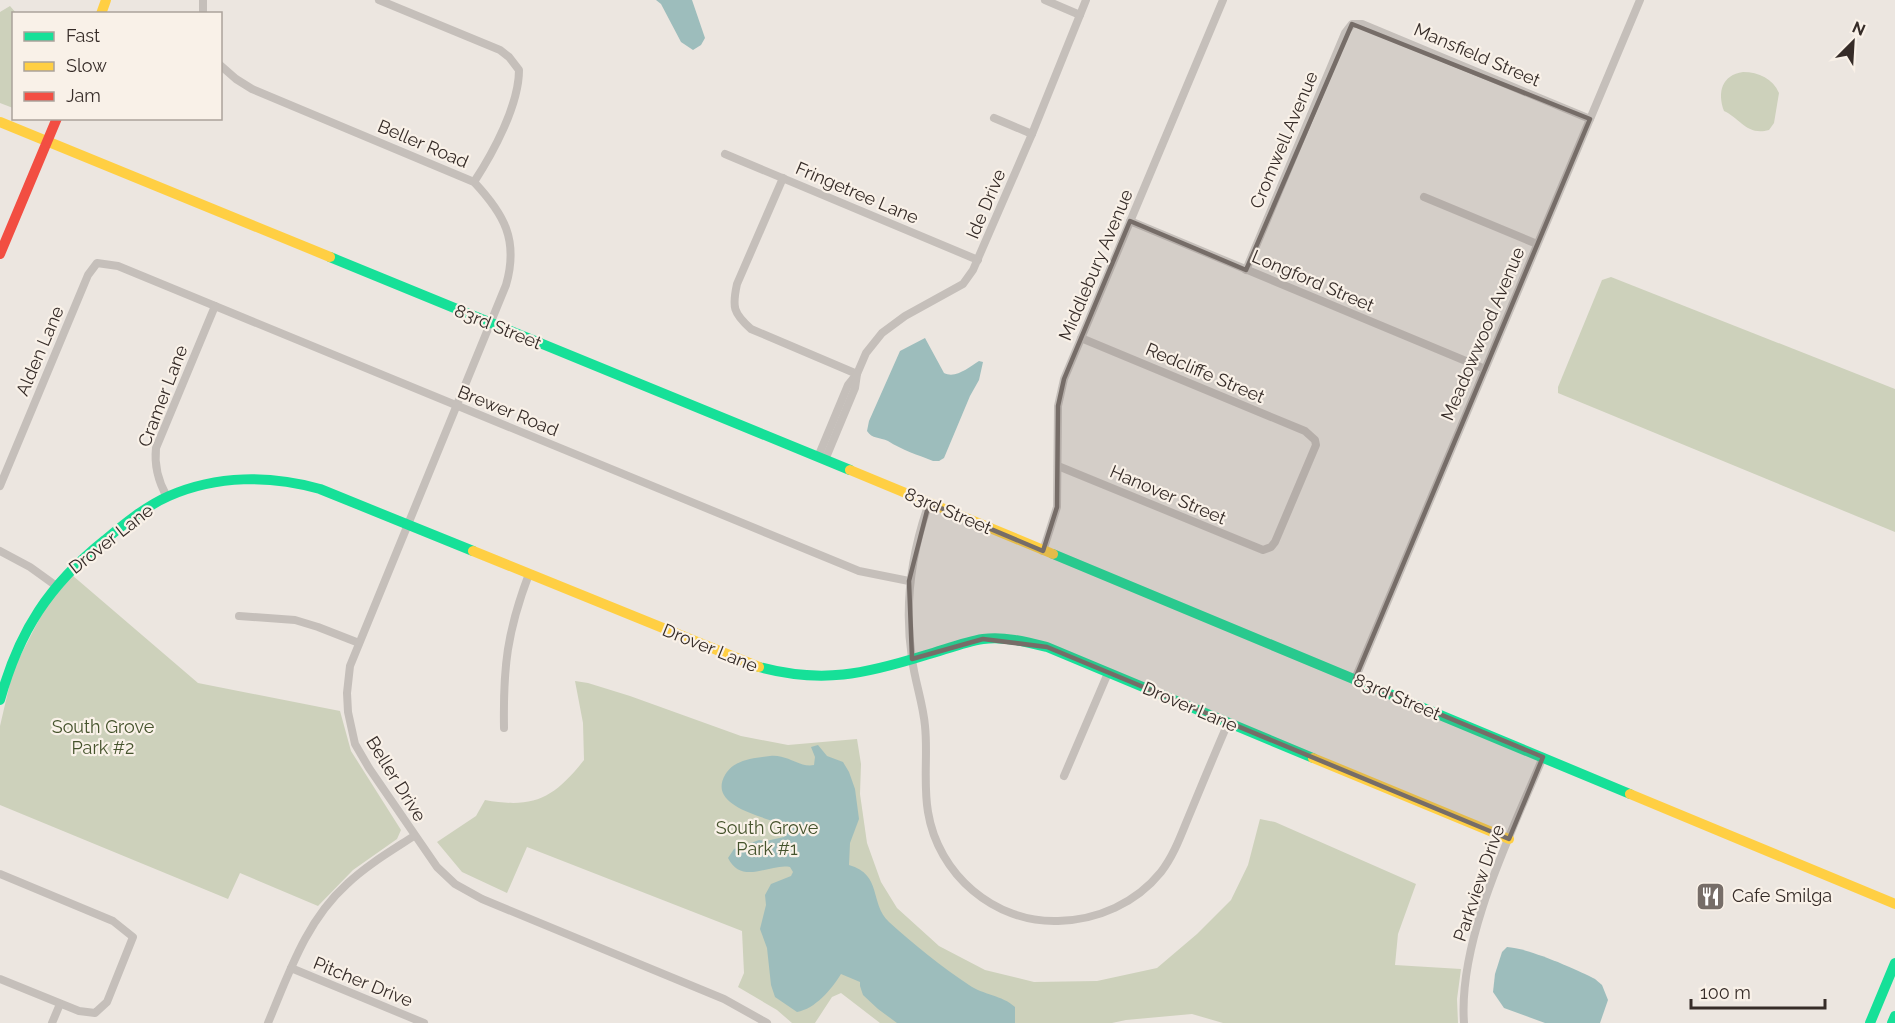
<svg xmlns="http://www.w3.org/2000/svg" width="1895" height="1023" viewBox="0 0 1895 1023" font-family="Raleway,sans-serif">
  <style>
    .green { fill: #cdd1bb }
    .water { fill: #9dbdbc }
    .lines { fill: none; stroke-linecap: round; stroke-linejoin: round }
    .street { stroke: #c5bfba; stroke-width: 8 }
    .fast { stroke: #16e098; stroke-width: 10 }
    .slow { stroke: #ffcf43; stroke-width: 10 }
    .jam { stroke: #f24e42; stroke-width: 10 }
    .marked { fill: #766d68; fill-opacity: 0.2; stroke: #766d68; stroke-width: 4.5; stroke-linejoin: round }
    .labels { text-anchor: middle; stroke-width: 4.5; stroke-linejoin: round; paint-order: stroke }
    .street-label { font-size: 18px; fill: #362c28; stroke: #f9f1e8 }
    .park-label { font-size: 18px; fill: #45532c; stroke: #f9f1e8 }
    .poi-label { font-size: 18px; fill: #362c28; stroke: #f9f1e8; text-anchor: start }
  </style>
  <rect width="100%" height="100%" fill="#ece6e0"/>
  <g class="green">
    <polygon points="10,6 16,13 14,14 13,108 0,103 0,12"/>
    <path d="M1743 72C1759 72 1773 79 1779 93L1774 123 1769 130C1747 136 1741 119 1724 111 1717 92 1722 75 1743 72Z"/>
    <polygon points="1611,277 1895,389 1895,532 1558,393 1558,387 1602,280"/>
    <polygon points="72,575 198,683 340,711 351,751 401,830 397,839 353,870 318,906 240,873 228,899 0,805 0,726 13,670 45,608"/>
    <path d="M575 681 588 683 630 696 741 736 788 745 857 739 861 764 860 794 867 843 881 882 897 908 939 946 985 970 1034 982 1097 981 1157 968 1197 934 1231 900 1248 865 1260 819 1275 822 1416 884 1398 934 1395 965 1461 969 1457 999 1458 1023H1223L1192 1014 1126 1020 1112 1023H880L841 993 832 997 815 1023H792L777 1010 738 987 744 973 742 931 527 847 507 893 462 872 437 842 476 816 485 800C534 809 554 798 584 760L583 723Z"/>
  </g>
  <g class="water">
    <polygon points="656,0 692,0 705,38 701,45 693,50 681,42 661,4"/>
    <path d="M925 338 944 373C956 379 969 367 979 361L983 362 979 380 970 396 944 458 939 461H933C918 455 902 450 888 441 880 437 872 439 867 431L869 421 900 351Z"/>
    <path d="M818 745 827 756 843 762 849 772 855 789 859 819 850 843 849 865C883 875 869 903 889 922 913 944 942 967 969 985 983 995 1002 995 1015 1007V1023H897L878 1009 863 995 860 986V982L841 974C832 989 815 1009 797 1012L775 997 771 985 767 948 760 929 766 905 765 895 771 884 791 876 793 872 790 867C770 863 742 886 728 858L734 849 759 840 766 841 784 837 787 831 785 826C765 816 707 807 725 775 734 759 755 758 770 756 788 754 799 768 814 765L815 757 811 747Z"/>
    <path d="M1507 947C1528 948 1576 969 1595 979L1602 985 1608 1000 1600 1023H1545L1504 1008 1493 992 1495 974 1502 952Z"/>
  </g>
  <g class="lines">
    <g class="street">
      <path d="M379 0 500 50 509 57 519 70C519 105 493 153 474 182"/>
      <polyline points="1045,0 1080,15"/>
      <polyline points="203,14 203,0"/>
      <path d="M220 65 236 79 252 89 474 182C504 214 519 240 506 285L350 666 347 693 348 712 355 744 369 768 437 867 455 884 482 899 724 999 767 1023"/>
      <polyline points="994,118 1032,134"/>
      <polyline points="725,154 978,260"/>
      <path d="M783 178 737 284C732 307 733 313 751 329L857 374"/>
      <polyline points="1424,197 1537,244"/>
      <polyline points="1130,221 1485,369"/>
      <polyline points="1246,270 1345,33 1352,24 1362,24 1590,119"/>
      <polyline points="818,457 848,385 856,375"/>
      <polyline points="825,460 855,388 857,374 866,353 882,333 905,316 963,284 973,270 1032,134 1086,0"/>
      <polyline points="1058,466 1263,550 1271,547 1275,542 1316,445 1315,440 1305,431 1081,338"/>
      <polyline points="0,486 88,275 97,263 118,266 859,571 909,581"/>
      <path d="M167 497C158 481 154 466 156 448L215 306"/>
      <path d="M929 503C911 554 904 606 912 659 915 682 923 703 925 726 928 754 923 783 928 812 938 874 994 923 1058 921 1098 920 1136 903 1161 872 1175 854 1182 832 1191 811 1203 782 1215 753 1228 723"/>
      <polyline points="0,551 30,567 55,585"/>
      <polyline points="1043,551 1057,507 1058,406 1064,379 1223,0"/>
      <polyline points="239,616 295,620 318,627 359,643"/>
      <polyline points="1355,679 1640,0"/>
      <path d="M504 728C503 667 507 632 529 574"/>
      <polyline points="1064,776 1108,673"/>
      <polyline points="0,874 113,921 133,937 107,1002 95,1013 79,1011 0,979"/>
      <polyline points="291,968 424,1023"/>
      <polyline points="52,1023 60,1004"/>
      <path d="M268 1023C289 973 306 921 347 884 367 865 391 851 414 836"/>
      <path d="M1464 1023C1458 939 1511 834 1543 757"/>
    </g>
    <g class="fast">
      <polyline points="330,257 850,470"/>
      <polyline points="1053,554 1630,794"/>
      <path d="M759 667C822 684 865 674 926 655 944 650 964 642 983 639 1004 636 1027 642 1047 647L1313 758"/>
      <path d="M0 700C19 631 49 585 105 540 124 524 146 506 169 496 217 475 270 475 320 489L473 551"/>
      <polyline points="1870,1023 1895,963"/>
      <polyline points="1892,1023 1895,1016"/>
    </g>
    <g class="slow">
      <polyline points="101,14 106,0"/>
      <polyline points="0,122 330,257"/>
      <polyline points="850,470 1053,554"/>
      <polyline points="473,551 759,667"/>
      <polyline points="1313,758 1509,839"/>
      <polyline points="1630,794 1895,904"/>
    </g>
    <polyline class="jam" points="0,254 57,118"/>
  </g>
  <path class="marked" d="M1352 24 1590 119 1355 679 1543 757 1509 839 1047 647 983 639 912 659 909 581 929 503 1043 551 1057 507 1058 406 1064 379 1130 221 1246 270Z"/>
  <defs>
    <symbol id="restaurant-square" viewBox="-11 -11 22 22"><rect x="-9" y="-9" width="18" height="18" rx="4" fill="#766d68" stroke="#f9f1e8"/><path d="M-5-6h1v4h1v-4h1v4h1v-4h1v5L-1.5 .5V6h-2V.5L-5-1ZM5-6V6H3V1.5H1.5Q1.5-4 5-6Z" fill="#fff"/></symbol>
  </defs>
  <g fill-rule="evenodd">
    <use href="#restaurant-square" x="1694" y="880" width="33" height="33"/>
  </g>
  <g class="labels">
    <g class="street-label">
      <text transform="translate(1477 55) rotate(23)" y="6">Mansfield Street</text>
      <text transform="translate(1284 140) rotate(-67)" y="6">Cromwell Avenue</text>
      <text transform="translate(423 144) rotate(23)" y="6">Beller Road</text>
      <text transform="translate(857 193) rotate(23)" y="6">Fringetree Lane</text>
      <text transform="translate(986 204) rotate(-67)" y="6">Ide Drive</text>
      <text transform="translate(1096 265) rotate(-67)" y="6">Middlebury Avenue</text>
      <text transform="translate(1313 281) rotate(23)" y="6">Longford Street</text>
      <text transform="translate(498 327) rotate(22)" y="6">83rd Street</text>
      <text transform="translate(1483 334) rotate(-67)" y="6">Meadowwood Avenue</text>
      <text transform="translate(40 351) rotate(-67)" y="6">Alden Lane</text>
      <text transform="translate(1205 373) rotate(23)" y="6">Redcliffe Street</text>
      <text transform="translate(163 396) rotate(-69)" y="6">Cramer Lane</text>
      <text transform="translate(508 411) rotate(22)" y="6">Brewer Road</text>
      <text transform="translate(1168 495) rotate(23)" y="6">Hanover Street</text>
      <text transform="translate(948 511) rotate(23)" y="6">83rd Street</text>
      <text transform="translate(111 539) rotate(-38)" y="6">Drover Lane</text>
      <text transform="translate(710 648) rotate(22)" y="6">Drover Lane</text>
      <text transform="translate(1397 697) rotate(23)" y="6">83rd Street</text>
      <text transform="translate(1190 707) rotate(23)" y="6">Drover Lane</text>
      <text transform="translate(396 779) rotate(58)" y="6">Beller Drive</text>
      <text transform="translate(1479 883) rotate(-71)" y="6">Parkview Drive</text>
      <text transform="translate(363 982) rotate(22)" y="6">Pitcher Drive</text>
    </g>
    <g class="park-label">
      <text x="103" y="733">South Grove<tspan x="103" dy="21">Park #2</tspan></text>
      <text x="767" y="834">South Grove<tspan x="767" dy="21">Park #1</tspan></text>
    </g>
    <g class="poi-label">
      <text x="1732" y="902">Cafe Smilga</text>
    </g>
  </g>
  <rect x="12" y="12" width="210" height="108" fill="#f9f1e8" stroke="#aba29b" stroke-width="1.5"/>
  <rect x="24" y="32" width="30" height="9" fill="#16e098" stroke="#aba29b" stroke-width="1.5"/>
  <text x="66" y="42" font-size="18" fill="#362c28">Fast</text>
  <rect x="24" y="62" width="30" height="9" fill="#ffcf43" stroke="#aba29b" stroke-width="1.5"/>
  <text x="66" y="72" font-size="18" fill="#362c28">Slow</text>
  <rect x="24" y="92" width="30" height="9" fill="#f24e42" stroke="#aba29b" stroke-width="1.5"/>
  <text x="66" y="102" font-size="18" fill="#362c28">Jam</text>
  <g transform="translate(1853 42) rotate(24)" stroke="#f9f1e8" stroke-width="4.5" paint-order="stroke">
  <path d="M0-4.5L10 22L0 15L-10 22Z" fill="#362c28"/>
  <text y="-9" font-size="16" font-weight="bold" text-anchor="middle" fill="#362c28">N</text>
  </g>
  <path d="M1691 999v9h134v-9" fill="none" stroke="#362c28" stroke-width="3"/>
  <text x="1700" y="999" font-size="18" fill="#362c28" stroke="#f9f1e8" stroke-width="4.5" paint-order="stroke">100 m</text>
</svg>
